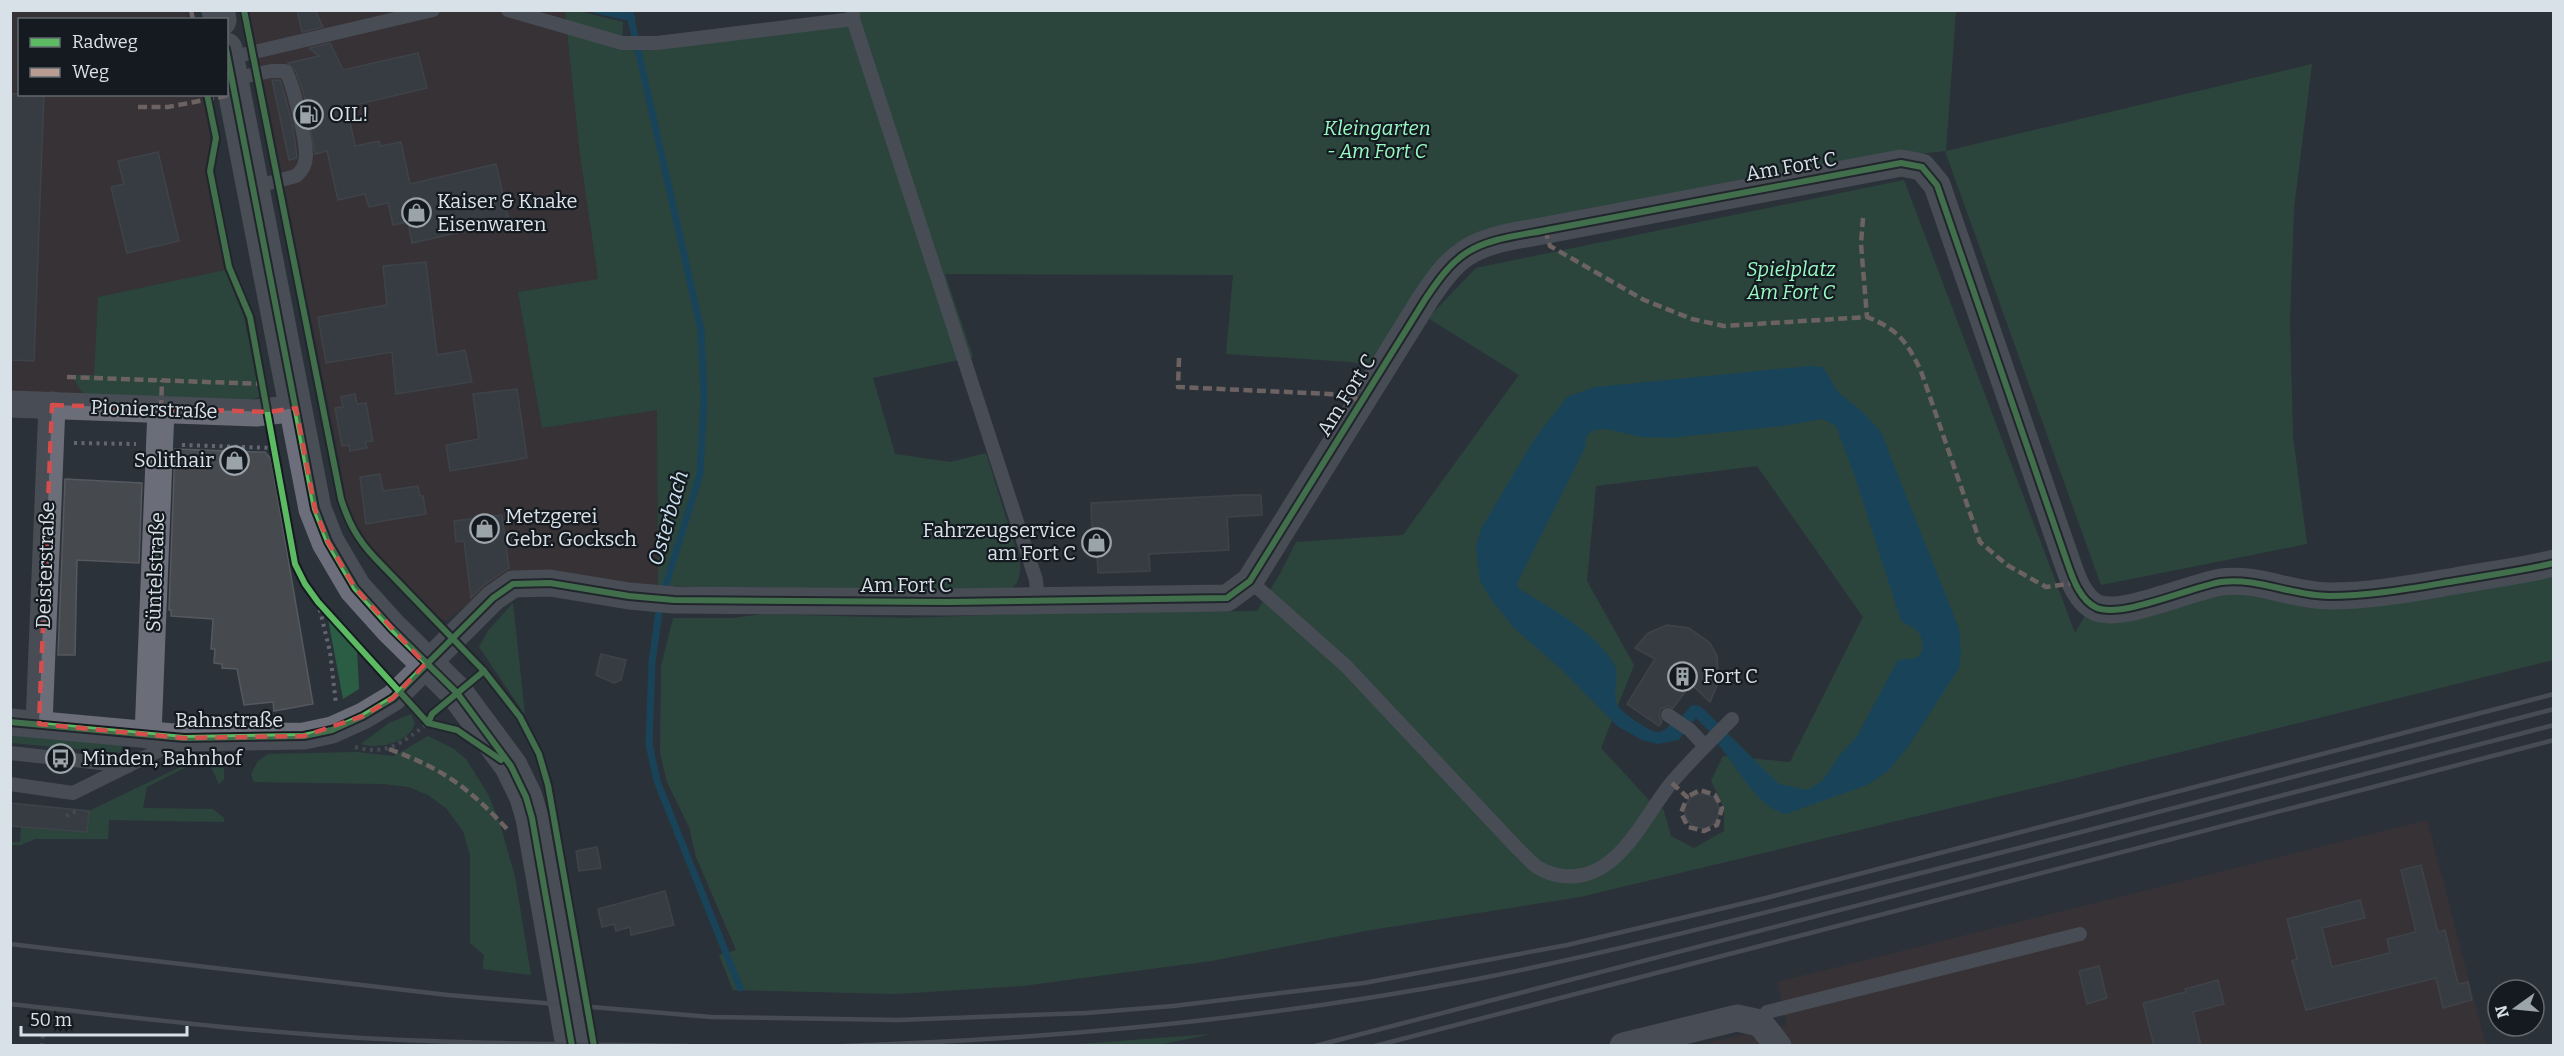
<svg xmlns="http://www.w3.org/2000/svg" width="2564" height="1056" viewBox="0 0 2564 1056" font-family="Bitter,serif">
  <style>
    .commercial { fill: #433331 }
    .green { fill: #2b5d44; fill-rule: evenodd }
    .water { fill: #045a7e }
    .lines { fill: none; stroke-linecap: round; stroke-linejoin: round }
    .stream { stroke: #045a7e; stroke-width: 7 }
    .building { fill: #46494e; stroke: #55585e; stroke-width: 1.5 }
    .path { stroke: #63676f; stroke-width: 4; stroke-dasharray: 3 4.5; stroke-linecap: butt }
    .service { stroke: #6b6d78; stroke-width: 14 }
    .minor { stroke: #6b6d78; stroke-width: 27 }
    .secondary { stroke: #6c6f7b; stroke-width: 33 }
    .rail { stroke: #686c74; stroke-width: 4.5 }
    .quiet { stroke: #b99d93; stroke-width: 4.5; stroke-dasharray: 9 4.5; stroke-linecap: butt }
    .cycleway-casing { stroke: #141a1f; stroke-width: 10 }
    .cycleway { stroke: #5cba63; stroke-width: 6 }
    .marked { fill: none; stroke: #d64d4e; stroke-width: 4.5; stroke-dasharray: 12 8; stroke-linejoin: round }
    .labels { text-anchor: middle; stroke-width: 4.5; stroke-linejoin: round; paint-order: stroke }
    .poi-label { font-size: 20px; fill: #d8e1e8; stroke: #141a1f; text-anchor: start }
    .park-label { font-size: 20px; font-style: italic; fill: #98fac3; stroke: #141a1f }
    .street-label { font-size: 20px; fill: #d8e1e8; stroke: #141a1f }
    .water-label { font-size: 21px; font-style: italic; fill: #cce2f0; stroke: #141a1f }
  </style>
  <rect width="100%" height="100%" fill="#2b3239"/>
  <g class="commercial">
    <polygon points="11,11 186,11 187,19 20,20 20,94 202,95 211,141 205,169 225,270 99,297 94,375 74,375 85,395 11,394"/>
    <polygon points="249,11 565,11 579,147 598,280 518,292 542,428 657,410 658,586 528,570 513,572 503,578 446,621 439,618 362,538 352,521 346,501 340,462"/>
    <polygon points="2427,820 2486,1045 1694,1046 1787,1025 1777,982"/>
  </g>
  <g class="green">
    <path d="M853 10 1956 11 1946 151 2312 64 2294 208 2290 321 2293 436 2307 544 2101 585 1945 151 1856 161 1498 230 1453 245 1367 365 1350 362 1226 354 1233 275 945 274 973 357 873 378 895 454 950 462 986 453 1020 563C1021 576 1018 587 1005 592L658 586 657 410 542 428 518 292 598 279 579 147 565 11H578L623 22 622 43 853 19Z"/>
    <path d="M1904 180 2075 633 2088 610 2205 590 2297 596 2554 568 2553 660 2047 785 1580 897 1371 930 1211 961 1022 986 896 994 733 990 719 955 736 950 696 857 689 827 667 782 660 753 661 666 673 618H733L763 614 906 618 1043 613 1257 611 1280 574 1296 542 1403 535 1519 375 1428 318 1476 268ZM1757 466 1863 617 1790 762 1723 756 1711 781 1724 808V831L1694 848 1671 836 1663 808 1659 811 1601 748 1634 665 1587 581 1596 486Z"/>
    <path d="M225 270 244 317 260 397 247 401 85 395C79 388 75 384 74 375H94L98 297Z"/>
    <polygon points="513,603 525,715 479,647 488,631"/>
    <polygon points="328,619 357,650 359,689 343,699"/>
    <path d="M411 714 415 723C410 742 379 750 361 744L389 723Z"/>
    <polygon points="10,733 123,742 121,753 11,743"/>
    <polygon points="428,736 454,749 466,759 488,794 500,824 515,877 531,975 483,969 484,955 470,943 470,855 463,831 446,808 428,795 409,787 383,784 254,782 251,774 258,761 268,754 356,752 394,756"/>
    <polygon points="209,753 221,755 224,762 224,779 219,784 206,757 147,787 143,808 213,809 224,818 224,822 109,820 108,839 35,839 21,845 11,845 10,842 20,842 21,827 87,832 89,811"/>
    <polygon points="1212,1034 1158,1045 1066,1045"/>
  </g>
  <g class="water">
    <path d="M1809 366 1823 367 1838 392 1865 414 1881 432 1959 629 1961 653 1959 668 1908 747 1888 771 1867 785 1786 814C1755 807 1736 763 1716 742L1726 732 1779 784 1808 790 1823 780 1839 756 1857 736 1898 660 1916 658 1922 652C1925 633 1916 629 1901 621L1855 477 1836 426 1822 419 1783 426 1670 438 1641 437 1606 429 1595 430 1587 435 1585 448 1517 583 1519 589C1552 609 1591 629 1613 662 1622 675 1610 692 1618 706 1621 712 1649 731 1656 732 1663 733 1667 728 1671 724L1684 732 1679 740 1658 744 1642 740 1617 726 1561 669 1514 628 1490 598 1480 580 1476 547 1482 527 1535 438 1567 397 1595 387Z"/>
    <polygon points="1692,705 1700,706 1719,724 1711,733 1696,718 1689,725 1680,718"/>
  </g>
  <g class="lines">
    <g class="stream">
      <polyline points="597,10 632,18"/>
      <polyline points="629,10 701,330 704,398 700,474 663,594"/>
      <polyline points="660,605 652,662 649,744 657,781 740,988"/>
    </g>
  </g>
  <g class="building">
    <polygon points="297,10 315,10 323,27 302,32"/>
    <polygon points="330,43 343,70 418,53 427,88 347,107 355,146 379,141 381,146 401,142 410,184 496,164 509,221 412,243 408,222 393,225 388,203 369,207 365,194 338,200 327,151 315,154 304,95 296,72 288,63 319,56 309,48"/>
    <polygon points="272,80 280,80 283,89 293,126 297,158 289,160"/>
    <polygon points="10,94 44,94 34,361 10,360"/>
    <polygon points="158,152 179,241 127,253 111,187 124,184 118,161"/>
    <polygon points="426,262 437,355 465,350 472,382 396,394 392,352 326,363 318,317 387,305 383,266"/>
    <polygon points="517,389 527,458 450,471 446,445 479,439 473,394"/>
    <polygon points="355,394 357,404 366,403 373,441 365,442 367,448 350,451 349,445 342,446 335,408 343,407 341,397"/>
    <polygon points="175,449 258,452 265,452 271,459 313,704 274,711 273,702 244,705 237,669 222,668 222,664 214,663 215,649 211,649 213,619 171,616 171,610 169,610"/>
    <polygon points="380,474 383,491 418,486 420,496 423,496 426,514 366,524 360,477"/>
    <polygon points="65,479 142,483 139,563 77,560 75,655 58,655"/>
    <polygon points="1241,495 1261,495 1262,515 1227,517 1229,550 1149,554 1150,571 1098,573 1097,556 1093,556 1091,503"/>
    <polygon points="502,515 509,568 484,585 471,598 464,541 456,542 454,521"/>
    <polygon points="1667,625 1689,628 1710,643 1717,656 1719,681 1710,702 1691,684 1673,708 1668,706 1661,709 1659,715 1662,722 1659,726 1627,704 1655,659 1635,648 1648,633"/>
    <polygon points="601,654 626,660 621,680 614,683 596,675"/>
    <circle cx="1702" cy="811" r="17"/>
    <polygon points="10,803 89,811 87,832 10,826"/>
    <polygon points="597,847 601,868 579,871 576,851"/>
    <polygon points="2421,865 2438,932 2445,930 2458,984 2468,982 2472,1000 2443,1008 2436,978 2306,1010 2292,961 2297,959 2287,919 2360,900 2365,918 2322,928 2332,967 2390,953 2387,939 2416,932 2401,870"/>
    <polygon points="665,891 674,925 631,935 630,927 616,931 614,924 602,927 598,909"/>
    <polygon points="2099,966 2107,998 2087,1004 2079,971"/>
    <polygon points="2218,980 2224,1004 2193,1012 2201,1046 2154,1046 2143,1003 2186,992 2185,989"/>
  </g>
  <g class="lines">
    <g class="path">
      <polyline points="74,443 136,444"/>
      <polyline points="182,445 274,448"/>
      <polyline points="318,602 330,652 336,704"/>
      <path d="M355 747C387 756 404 742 428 723"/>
      <polyline points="66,816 77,811"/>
      <polyline points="42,1046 43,1033"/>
    </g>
    <g class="service">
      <polyline points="508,10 622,43 657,43 853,19"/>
      <polyline points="853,10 853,19 1036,580 1038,601"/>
      <polyline points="229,58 433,10"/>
      <path d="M233 79 271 71H285C293 80 306 141 306 155 306 163 302 171 296 176L254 187"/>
      <path d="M1250 581 1346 666 1517 848C1524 854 1530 862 1537 867 1545 872 1554 875 1563 876 1618 882 1643 817 1672 782 1691 760 1712 739 1732 719"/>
      <polyline points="1668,715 1690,730 1705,746"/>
      <polyline points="10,753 128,766"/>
      <polyline points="10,784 73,793 176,742"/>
      <polyline points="1760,1023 1767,1012 2080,934"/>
    </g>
    <g class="minor">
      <polyline points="10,404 256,413 296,408"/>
      <path d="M10 722 184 738 304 736 332 730 363 716 393 698 493 598 513 584 550 583 629 596 674 600 948 602 1227 598 1250 581 1426 298C1437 282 1449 264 1466 253 1490 237 1525 235 1552 229L1901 163 1922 167 1937 185 2066 559C2072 576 2079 600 2097 608 2123 618 2191 587 2221 582 2258 577 2292 596 2329 596 2371 596 2413 588 2455 581 2488 575 2521 571 2554 563"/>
      <polyline points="39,724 52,405"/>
      <polyline points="148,735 161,409"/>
      <polyline points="1623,1046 1737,1018 1760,1023 1778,1046"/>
    </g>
    <g class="secondary">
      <polyline points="218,10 220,20"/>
      <polyline points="226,49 315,509 328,542 355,588 391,628 457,693 511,766 526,797 532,818 572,1046"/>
    </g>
    <g class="rail">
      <polyline points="10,944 448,995 711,1017 898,1020 1086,1013 1173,1006 1364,983 1567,945 1766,898 2554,694"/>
      <path d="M10 1004C122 1016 234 1030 346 1037 459 1044 573 1044 687 1046"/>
      <path d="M844 1046C1055 1039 1265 1019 1472 980 1625 950 1774 910 1925 872 2135 819 2344 763 2554 709"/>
      <polyline points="1315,1046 2554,725"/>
      <polyline points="1375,1046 2554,740"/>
    </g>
    <g class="quiet">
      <polyline points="191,10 193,20"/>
      <polyline points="138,107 168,107 236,94"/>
      <polyline points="1863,218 1861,244 1867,317"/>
      <path d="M1545 230 1550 246 1644 300 1692 319 1724 326 1867 317C1898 329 1907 342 1921 371L1980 542 2007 565 2046 587 2075 583"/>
      <polyline points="1179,358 1178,387 1352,395 1360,403"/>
      <polyline points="67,377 263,384"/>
      <polyline points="161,409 162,380"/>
      <path d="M389 749C443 769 468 787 507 829"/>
      <polyline points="1672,783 1687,797 1681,813 1688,827 1704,831 1717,825 1722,808 1715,795 1700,790 1687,797"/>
    </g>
    <defs>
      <g id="cycleway">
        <path d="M244 10 341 499C349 524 358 540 375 558L484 671 520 717 539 754 548 785 594 1046"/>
        <polyline points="226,49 315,509 328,542 355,588 391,628 457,693 511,766 526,797 532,818 572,1046"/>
        <polyline points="207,94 216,138 210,171 229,267 250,317 295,564 305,584 318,602 428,723 457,730 501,760"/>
        <path d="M10 722 184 738 304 736 332 730 363 716 393 698 493 598 513 584 550 583 629 596 674 600 948 602 1227 598 1250 581 1426 298C1437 282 1449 264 1466 253 1490 237 1525 235 1552 229L1901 163 1922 167 1937 185 2066 559C2072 576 2079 600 2097 608 2123 618 2191 587 2221 582 2258 577 2292 596 2329 596 2371 596 2413 588 2455 581 2488 575 2521 571 2554 563"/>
        <polyline points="428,723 432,714 484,671"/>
      </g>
    </defs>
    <use href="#cycleway" class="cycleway-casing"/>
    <use href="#cycleway" class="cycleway"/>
  </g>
  <path d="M0 0H2564V1056H0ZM52 405 268 412 296 408 315 509 328 542 355 588 425 664 393 698 363 716 304 736 184 738 39 724Z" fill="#2b3239" fill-opacity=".55" fill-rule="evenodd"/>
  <path class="marked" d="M52 405 268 412 296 408 315 509 328 542 355 588 425 664 393 698 363 716 304 736 184 738 39 724Z"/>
  <defs>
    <symbol id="fuel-ring" viewBox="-11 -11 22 22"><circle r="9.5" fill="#141a1f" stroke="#9ba4ab" stroke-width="1.5"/><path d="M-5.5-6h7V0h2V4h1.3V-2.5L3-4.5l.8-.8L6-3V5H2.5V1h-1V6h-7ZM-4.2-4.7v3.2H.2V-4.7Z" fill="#9ba4ab"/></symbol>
    <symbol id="shop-ring" viewBox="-11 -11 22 22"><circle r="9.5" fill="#141a1f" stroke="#9ba4ab" stroke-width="1.5"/><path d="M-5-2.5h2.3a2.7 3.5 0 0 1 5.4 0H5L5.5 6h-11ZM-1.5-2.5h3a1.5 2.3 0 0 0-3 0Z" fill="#9ba4ab"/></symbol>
    <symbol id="building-ring" viewBox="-11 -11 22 22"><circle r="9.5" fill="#141a1f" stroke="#9ba4ab" stroke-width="1.5"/><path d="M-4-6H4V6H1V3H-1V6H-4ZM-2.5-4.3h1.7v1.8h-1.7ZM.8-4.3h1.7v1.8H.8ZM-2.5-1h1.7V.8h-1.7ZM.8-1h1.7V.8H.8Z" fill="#9ba4ab"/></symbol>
    <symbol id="bus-ring" viewBox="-11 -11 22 22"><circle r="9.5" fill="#141a1f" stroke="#9ba4ab" stroke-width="1.5"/><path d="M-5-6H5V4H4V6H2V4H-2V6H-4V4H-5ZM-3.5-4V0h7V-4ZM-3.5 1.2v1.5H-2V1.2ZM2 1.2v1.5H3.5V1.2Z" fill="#9ba4ab"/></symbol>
  </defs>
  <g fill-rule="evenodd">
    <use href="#fuel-ring" x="292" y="98" width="33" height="33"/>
    <use href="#shop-ring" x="400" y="196" width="33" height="33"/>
    <use href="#shop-ring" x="218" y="444" width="33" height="33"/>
    <use href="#shop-ring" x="468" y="512" width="33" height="33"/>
    <use href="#shop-ring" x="1080" y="526" width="33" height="33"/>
    <use href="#building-ring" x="1666" y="660" width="33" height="33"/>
    <use href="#bus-ring" x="44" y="742" width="33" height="33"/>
  </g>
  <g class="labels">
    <g class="poi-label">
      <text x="329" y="121">OIL!</text>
      <text x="437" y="208">Kaiser &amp; Knake<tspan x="437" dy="23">Eisenwaren</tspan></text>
      <text x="214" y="467" text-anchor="end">Solithair</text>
      <text x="505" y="523">Metzgerei<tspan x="505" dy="23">Gebr. Gocksch</tspan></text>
      <text x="1076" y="537" text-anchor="end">Fahrzeugservice<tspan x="1076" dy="23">am Fort C</tspan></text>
      <text x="1703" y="683">Fort C</text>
      <text x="82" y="765">Minden, Bahnhof</text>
    </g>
    <g class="park-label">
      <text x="1377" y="135">Kleingarten<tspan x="1377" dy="23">- Am Fort C</tspan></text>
      <text x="1791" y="276">Spielplatz<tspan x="1791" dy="23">Am Fort C</tspan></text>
    </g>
    <g class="street-label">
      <text transform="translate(1791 166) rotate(-10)" y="7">Am Fort C</text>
      <text transform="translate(1346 395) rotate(-58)" y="7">Am Fort C</text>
      <text transform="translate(154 409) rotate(2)" y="7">Pionierstraße</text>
      <text transform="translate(45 565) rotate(-88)" y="7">Deisterstraße</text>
      <text transform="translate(155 572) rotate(-88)" y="7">Süntelstraße</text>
      <text x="906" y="592">Am Fort C</text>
      <text x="229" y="727">Bahnstraße</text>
    </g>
    <g class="water-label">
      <text transform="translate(668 518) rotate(-74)" y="7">Osterbach</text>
    </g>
  </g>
  <rect width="2564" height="1056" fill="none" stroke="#d8e1e8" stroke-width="24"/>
  <rect x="18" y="18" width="210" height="78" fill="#141a1f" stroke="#626a6f" stroke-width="1.5"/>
  <rect x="30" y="38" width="30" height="9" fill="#5cba63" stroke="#626a6f" stroke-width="1.5"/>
  <text x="72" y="48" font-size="18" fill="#d8e1e8">Radweg</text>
  <rect x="30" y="68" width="30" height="9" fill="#b99d93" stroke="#626a6f" stroke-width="1.5"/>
  <text x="72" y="78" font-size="18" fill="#d8e1e8">Weg</text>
  <g transform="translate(2516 1008) rotate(255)"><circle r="28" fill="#141a1f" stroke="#626a6f" stroke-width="1.5"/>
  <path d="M0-4.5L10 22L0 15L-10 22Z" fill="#9ba4ab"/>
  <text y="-9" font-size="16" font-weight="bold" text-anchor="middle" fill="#d8e1e8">N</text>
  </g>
  <path d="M21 1026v9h166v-9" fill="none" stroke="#d8e1e8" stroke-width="3"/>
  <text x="30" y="1026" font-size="18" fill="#d8e1e8" stroke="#141a1f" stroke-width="4.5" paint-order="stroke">50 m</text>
</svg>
